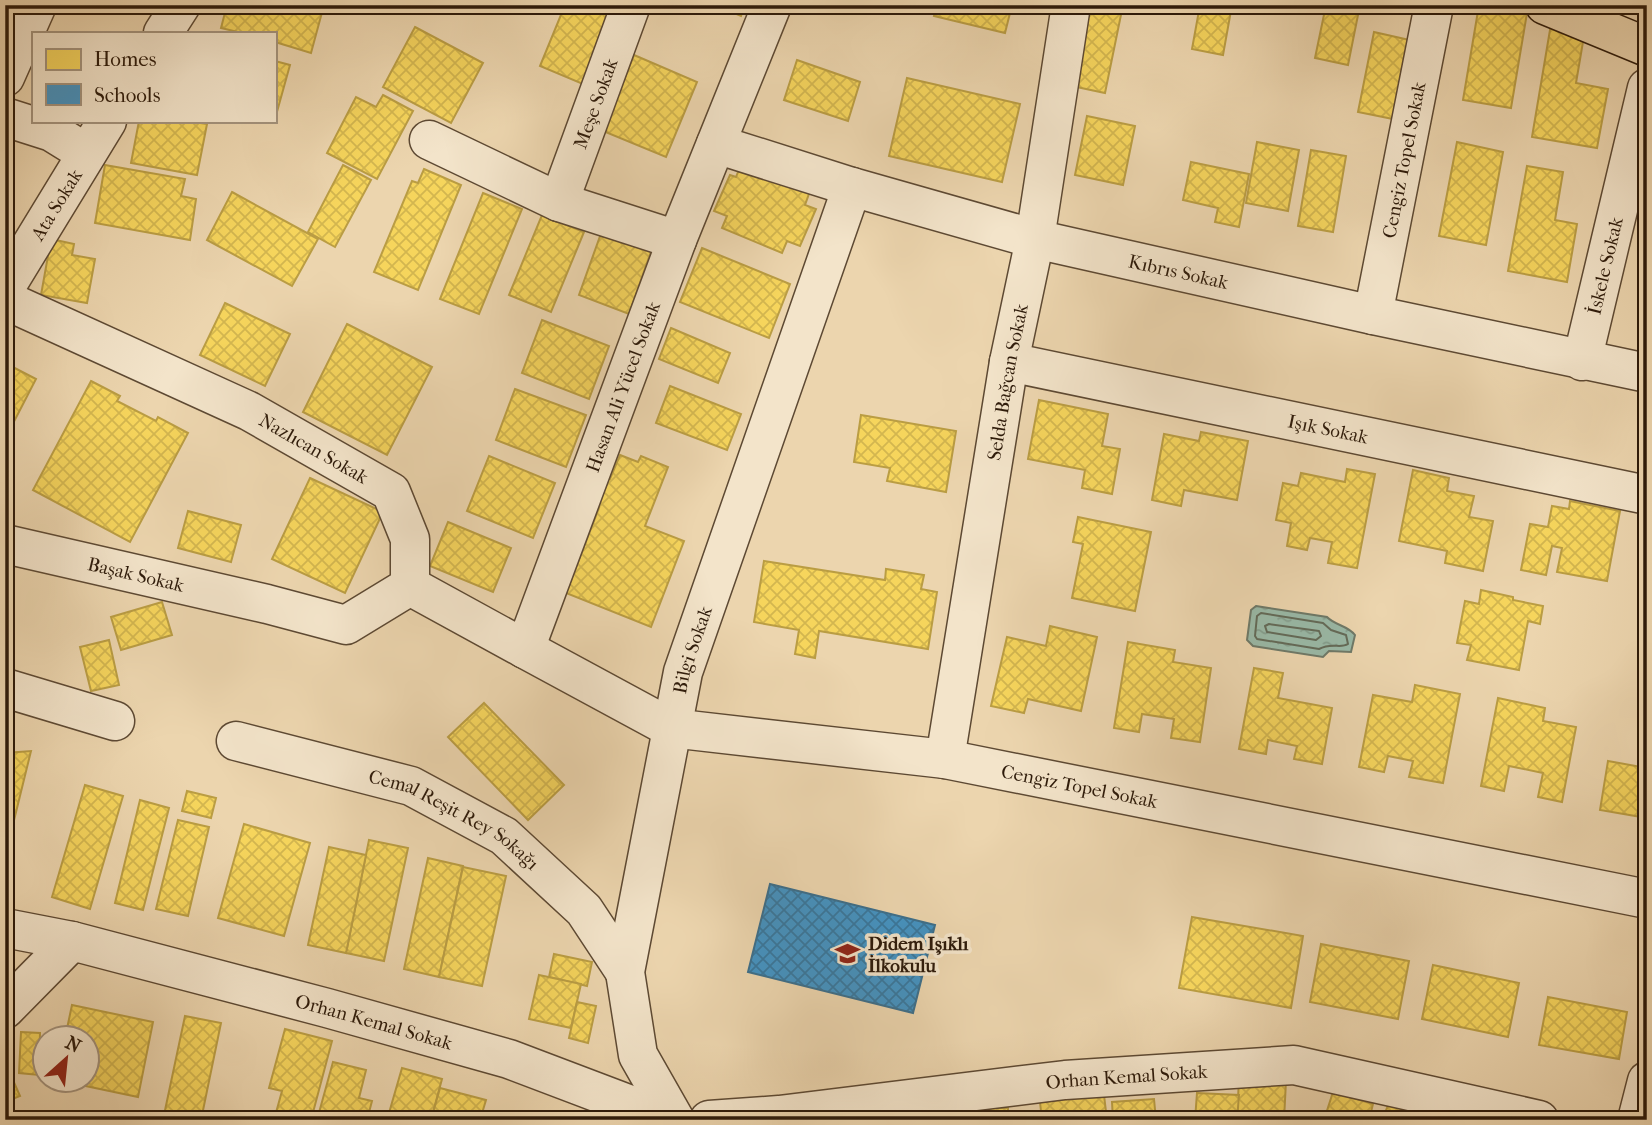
<svg xmlns="http://www.w3.org/2000/svg" width="1652" height="1125" viewBox="0 0 1652 1125" font-family="'IM FELL French Canon',serif">
  <style>
    .water { fill: url(#water-ripples); stroke: #6e7968; stroke-width: 2 }
    .homes { fill: url(#homes-cross-hatch); stroke: #ba9d43; stroke-width: 2 }
    .schools { fill: url(#schools-cross-hatch); stroke: #3c6f8c; stroke-width: 2 }
    .lines { fill: none; stroke-linecap: round; stroke-linejoin: round }
    .shore { stroke: #636a58; stroke-width: 2 }
    .street-casing { stroke: #5d4933; stroke-width: 41 }
    .primary-casing { stroke: #2d1a0a; stroke-width: 41 }
    .street { stroke: #f3e4ca; stroke-width: 38 }
    .primary { stroke: #ecd5ae; stroke-width: 38 }
    .labels { text-anchor: middle; stroke-width: 7; stroke-linejoin: round; paint-order: stroke }
    .street-label { font-size: 19px; fill: #2d1a0a; stroke: #f3e4ca }
    .poi-label { font-size: 19px; font-weight: bold; fill: #2d1a0a; stroke: #f3e4ca; text-anchor: start }
  </style>
  <defs>
    <pattern id="water-ripples" width="26" height="14" patternUnits="userSpaceOnUse" patternTransform="scale(1.75)"><rect width="26" height="14" fill="#99b9a7"/><path d="M2 4q2-2 4 0t4 0M15 11q2-2 4 0t4 0" fill="none" stroke="#849e8e"/></pattern>
    <pattern id="homes-cross-hatch" width="8" height="8" patternUnits="userSpaceOnUse" patternTransform="scale(1.75)"><rect width="8" height="8" fill="#f6d55c"/><path d="M0 0l8 8M0 8l8-8" fill="none" stroke="#d3b64f"/></pattern>
    <pattern id="schools-cross-hatch" width="8" height="8" patternUnits="userSpaceOnUse" patternTransform="scale(1.75)"><rect width="8" height="8" fill="#4393c3"/><path d="M0 0l8 8M0 8l8-8" fill="none" stroke="#38779d"/></pattern>
  </defs>
  <rect width="100%" height="100%" fill="#ecd5ae"/>
  <filter id="stains"><feTurbulence type="fractalNoise" baseFrequency=".00286" numOctaves="4"/><feColorMatrix values="0 0 0 0 .2 0 0 0 0 .09 0 0 0 0 .02 0 0 0 .5 -.17"/></filter>
  <radialGradient id="worn" r=".72"><stop offset=".6" stop-color="#630" stop-opacity="0"/><stop offset="1" stop-color="#630" stop-opacity=".3"/></radialGradient>
  <path class="water" d="M1256 606 1327 617C1336 626 1347 625 1355 635L1351 652 1329 651 1323 657 1253 646 1247 640 1251 610Z"/>
  <g class="homes">
    <polygon points="227,5 324,5 311,53 275,42 275,33 242,33 221,28"/>
    <polygon points="565,5 586,5 618,19 590,87 540,66"/>
    <polygon points="715,5 745,5 741,16"/>
    <polygon points="937,5 1012,5 1005,33 934,16"/>
    <polygon points="1084,5 1123,5 1105,93 1067,85"/>
    <polygon points="1200,5 1232,5 1223,55 1192,49"/>
    <polygon points="1326,5 1360,5 1348,65 1315,58"/>
    <polygon points="1479,5 1527,13 1511,108 1463,100"/>
    <polygon points="1551,24 1585,30 1576,83 1608,89 1597,148 1532,137"/>
    <polygon points="415,27 483,63 451,123 383,87"/>
    <polygon points="1374,32 1414,41 1398,120 1358,112"/>
    <polygon points="634,55 697,82 666,157 603,131"/>
    <polygon points="797,60 860,82 848,121 784,100"/>
    <polygon points="275,61 290,65 275,119"/>
    <polygon points="907,78 1020,104 1002,182 889,156"/>
    <polygon points="383,95 413,111 377,179 327,153 356,97 376,107"/>
    <polygon points="1087,116 1135,126 1123,185 1075,175"/>
    <polygon points="139,121 187,121 207,124 197,175 131,163"/>
    <polygon points="1257,142 1299,150 1288,211 1246,203"/>
    <polygon points="1457,142 1503,152 1486,245 1439,236"/>
    <polygon points="1311,150 1346,156 1333,232 1298,226"/>
    <polygon points="742,162 810,191 805,205 816,209 800,246 787,241 782,253 722,228 727,216 714,211 730,175 736,177"/>
    <polygon points="1191,162 1249,174 1239,227 1215,222 1218,208 1183,200"/>
    <polygon points="105,165 185,179 181,196 196,199 190,240 95,223"/>
    <polygon points="343,165 371,180 335,247 308,232"/>
    <polygon points="1527,166 1563,172 1555,220 1577,224 1567,282 1508,271"/>
    <polygon points="424,169 461,185 418,290 374,272 412,181 418,183"/>
    <polygon points="232,192 318,239 292,286 207,240"/>
    <polygon points="483,193 522,209 479,314 440,299"/>
    <polygon points="542,215 584,232 551,312 509,295"/>
    <polygon points="604,225 654,243 629,314 579,295"/>
    <polygon points="51,239 74,244 72,255 95,259 87,303 41,295"/>
    <polygon points="702,248 790,284 769,338 680,302"/>
    <polygon points="225,303 290,334 265,386 200,355"/>
    <polygon points="542,320 609,346 589,399 522,373"/>
    <polygon points="347,324 432,367 387,455 303,412"/>
    <polygon points="671,328 730,353 718,383 659,359"/>
    <polygon points="5,363 36,379 5,439"/>
    <polygon points="91,381 120,396 117,401 156,421 158,417 188,433 130,542 33,490"/>
    <polygon points="670,386 741,414 727,450 656,423"/>
    <polygon points="515,389 586,415 566,467 496,440"/>
    <polygon points="1039,400 1108,414 1102,446 1120,449 1112,494 1082,488 1085,470 1028,459"/>
    <polygon points="861,415 956,431 946,492 887,481 890,468 854,462"/>
    <polygon points="1201,432 1248,441 1237,500 1184,490 1181,506 1152,500 1164,434 1199,441"/>
    <polygon points="620,455 638,462 641,456 668,467 645,526 684,541 651,627 566,593 599,508 592,506 604,476 610,479"/>
    <polygon points="489,456 555,483 533,538 467,511"/>
    <polygon points="1347,469 1375,474 1357,568 1328,563 1332,542 1310,538 1307,550 1287,546 1291,523 1276,520 1283,483 1298,486 1301,473 1345,482"/>
    <polygon points="1413,470 1449,478 1447,491 1474,496 1469,517 1493,521 1483,571 1445,563 1447,551 1399,541"/>
    <polygon points="310,478 383,512 345,593 272,559"/>
    <polygon points="1570,501 1620,511 1607,581 1557,572 1562,548 1552,546 1546,575 1521,570 1530,524 1548,527 1552,506 1569,509"/>
    <polygon points="188,511 241,525 231,562 178,548"/>
    <polygon points="1078,517 1151,532 1135,611 1072,598 1083,544 1073,542"/>
    <polygon points="448,522 511,548 493,592 430,566"/>
    <polygon points="764,561 885,580 886,569 924,575 921,589 937,592 928,649 819,631 815,658 795,654 799,630 754,622"/>
    <polygon points="1481,590 1513,597 1513,600 1543,606 1540,624 1528,621 1519,670 1467,660 1471,645 1457,643 1465,601 1479,604"/>
    <polygon points="162,602 172,635 121,650 111,617"/>
    <polygon points="1050,626 1097,637 1081,711 1028,699 1024,713 991,706 1007,637 1046,646"/>
    <polygon points="109,640 119,685 91,691 80,647"/>
    <polygon points="1128,642 1175,650 1173,662 1211,668 1200,742 1171,738 1174,719 1142,714 1139,732 1114,728"/>
    <polygon points="1254,668 1283,673 1278,698 1332,708 1322,764 1294,759 1297,746 1268,740 1266,754 1239,749"/>
    <polygon points="1415,685 1460,694 1443,783 1409,777 1413,761 1388,756 1384,772 1359,767 1373,695 1412,702"/>
    <polygon points="1498,698 1545,708 1543,721 1576,727 1562,802 1538,797 1543,773 1509,766 1504,791 1481,786"/>
    <polygon points="484,703 564,785 528,820 448,737"/>
    <polygon points="31,751 5,857 5,753"/>
    <polygon points="1608,761 1647,768 1647,818 1600,810"/>
    <polygon points="85,785 123,796 90,909 52,897"/>
    <polygon points="187,791 216,798 211,818 182,811"/>
    <polygon points="140,800 169,808 143,910 115,903"/>
    <polygon points="178,820 209,827 188,916 156,909"/>
    <polygon points="244,824 310,843 284,936 218,918"/>
    <polygon points="369,840 408,848 384,961 346,953"/>
    <polygon points="329,847 366,855 346,953 308,945"/>
    <polygon points="428,858 463,866 439,977 404,969"/>
    <polygon points="463,867 506,876 482,986 439,977"/>
    <polygon points="1192,917 1303,936 1291,1008 1179,988"/>
    <polygon points="1321,944 1409,961 1398,1019 1310,1002"/>
    <polygon points="554,954 592,962 587,986 549,977"/>
    <polygon points="1433,965 1519,983 1508,1037 1422,1019"/>
    <polygon points="539,975 581,984 571,1028 529,1019"/>
    <polygon points="1548,997 1627,1012 1619,1059 1539,1045"/>
    <polygon points="577,1002 596,1006 588,1043 569,1038"/>
    <polygon points="72,1005 153,1022 138,1097 57,1080 88,1080 88,1038 65,1038"/>
    <polygon points="185,1016 221,1023 201,1120 188,1120 164,1115"/>
    <polygon points="285,1029 332,1041 311,1120 274,1120 282,1091 269,1088"/>
    <polygon points="21,1032 40,1033 39,1075 19,1073"/>
    <polygon points="5,1062 20,1096 5,1102"/>
    <polygon points="333,1062 366,1070 359,1098 372,1101 367,1120 317,1120"/>
    <polygon points="402,1068 442,1079 431,1120 387,1120"/>
    <polygon points="1239,1078 1286,1081 1284,1120 1237,1120"/>
    <polygon points="440,1088 486,1100 480,1120 431,1120"/>
    <polygon points="1333,1092 1373,1104 1369,1120 1324,1120"/>
    <polygon points="1197,1093 1239,1095 1237,1120 1195,1120"/>
    <polygon points="1104,1095 1107,1120 1042,1120 1040,1102"/>
    <polygon points="1154,1099 1156,1120 1113,1120 1112,1102"/>
    <polygon points="1389,1103 1429,1120 1382,1120"/>
    <rect x="971" y="1108" width="37" height="12"/>
    <polygon points="510,1113 542,1120 508,1120"/>
    <rect x="909" y="1118" width="35" height="2"/>
  </g>
  <polygon class="schools" points="770,884 935,925 913,1013 748,972"/>
  <g class="lines">
    <g class="shore">
      <path d="M1261 613 1323 623 1331 630 1346 635 1348 644C1340 649 1332 642 1319 649L1257 639 1255 636 1257 616Z"/>
      <polygon points="1269,624 1319,631 1321,636 1316,640 1267,632 1265,626"/>
    </g>
    <defs>
      <g id="street">
        <polyline points="163,33 181,5"/>
        <polyline points="5,77 37,5"/>
        <polyline points="5,117 52,132 86,153"/>
        <polyline points="429,140 559,202 677,240"/>
        <path id="s1" d="M716 144 852 187 1035 239 1373 315 1647 373"/>
        <path id="s2" d="M559 202 631 5"/>
        <path id="s3" d="M5 288 107 121"/>
        <path id="s4" d="M5 300 249 411 391 492 410 539V586L346 625 267 604 5 544"/>
        <path id="s5" d="M1373 315 1434 5"/>
        <path id="s6" d="M1582 361 1647 88"/>
        <path id="s7" d="M1009 362 1647 495"/>
        <path id="s8" d="M410 586 525 649 677 240 772 5"/>
        <path id="s9" d="M525 649 671 728 945 759 1647 899"/>
        <polyline points="5,688 115,721"/>
        <path id="s10" d="M236 741 411 786 504 836 584 910 625 972"/>
        <path id="s11" d="M945 759 1009 362 1035 239 1071 5"/>
        <polyline points="5,928 72,941"/>
        <path id="s12" d="M5 1009 72 941 327 1008 509 1059 670 1120"/>
        <path id="s13" d="M675 1120 638 1055 625 972 683 672 852 187"/>
        <path id="s14" d="M709 1120 779 1115 1065 1080 1294 1065 1539 1120"/>
        <polyline points="1637,1120 1647,1081"/>
      </g>
      <polyline id="primary" points="1545,5 1647,47"/>
    </defs>
    <use href="#street" class="street-casing"/>
    <use href="#primary" class="primary-casing"/>
    <use href="#street" class="street"/>
    <use href="#primary" class="primary"/>
  </g>
  <defs>
    <symbol id="school-bare" viewBox="-9 -9 18 18"><path d="M0-5L7-2L0 1L-7-2ZM-4 1L0 2.5L4 1V4Q0 6-4 4Z" fill="#8f2418" stroke="#f3e4ca" stroke-width="2.5" paint-order="stroke"/></symbol>
  </defs>
  <g fill-rule="evenodd">
    <use href="#school-bare" x="830" y="936" width="35" height="35"/>
  </g>
  <g class="labels">
    <g class="street-label">
      <text dy="7" stroke="none"><textPath href="#s2" startOffset="105">Meşe Sokak</textPath></text>
      <text dy="7" stroke="none"><textPath href="#s5" startOffset="158">Cengiz Topel Sokak</textPath></text>
      <text dy="7" stroke="none"><textPath href="#s3" startOffset="98">Ata Sokak</textPath></text>
      <text dy="7" stroke="none"><textPath href="#s6" startOffset="98">İskele Sokak</textPath></text>
      <text dy="7" stroke="none"><textPath href="#s1" startOffset="480">Kıbrıs Sokak</textPath></text>
      <text dy="7" stroke="none"><textPath href="#s11" startOffset="382">Selda Bağcan Sokak</textPath></text>
      <text dy="7" stroke="none"><textPath href="#s8" startOffset="411">Hasan Ali Yücel Sokak</textPath></text>
      <text dy="7" stroke="none"><textPath href="#s7" startOffset="326">Işık Sokak</textPath></text>
      <text dy="7" stroke="none"><textPath href="#s4" startOffset="343">Nazlıcan Sokak</textPath></text>
      <text transform="translate(136 574) rotate(13)" y="7">Başak Sokak</text>
      <text dy="7" stroke="none"><textPath href="#s13" startOffset="488">Bilgi Sokak</textPath></text>
      <text dy="7" stroke="none"><textPath href="#s9" startOffset="579">Cengiz Topel Sokak</textPath></text>
      <text dy="7" stroke="none"><textPath href="#s10" startOffset="234">Cemal Reşit Rey Sokağı</textPath></text>
      <text dy="7" stroke="none"><textPath href="#s12" startOffset="408">Orhan Kemal Sokak</textPath></text>
      <text dy="7" stroke="none"><textPath href="#s14" startOffset="420">Orhan Kemal Sokak</textPath></text>
    </g>
    <g class="poi-label">
      <text x="868" y="950">Didem Işıklı<tspan x="868" dy="22">İlkokulu</tspan></text>
    </g>
  </g>
  <rect width="1652" height="1125" fill="none" stroke="#ecd5ae" stroke-width="28"/>
  <rect x="7" y="7" width="1638" height="1111" fill="none" stroke="#2d1a0a" stroke-width="3.5"/>
  <rect x="14" y="14" width="1624" height="1097" fill="none" stroke="#2d1a0a" stroke-width="2"/>
  <rect x="32" y="32" width="245" height="91" fill="#f3e4ca" stroke="#a4937d" stroke-width="2"/>
  <rect x="46" y="49" width="35" height="21" fill="#f6d55c" stroke="#a4937d" stroke-width="2"/>
  <text x="94" y="66" font-size="21" fill="#2d1a0a">Homes</text>
  <rect x="46" y="84" width="35" height="21" fill="#4393c3" stroke="#a4937d" stroke-width="2"/>
  <text x="94" y="102" font-size="21" fill="#2d1a0a">Schools</text>
  <g transform="translate(66 1059) rotate(27)"><circle r="33" fill="#f3e4ca" stroke="#a4937d" stroke-width="2"/>
  <path d="M0-5L12 26L0 18L-12 26Z" fill="#8f2418"/>
  <text y="-10" font-size="19" font-weight="bold" text-anchor="middle" fill="#2d1a0a">N</text>
  </g>
  <rect width="100%" height="100%" filter="url(#stains)"/>
  <rect width="100%" height="100%" fill="url(#worn)"/>
</svg>
